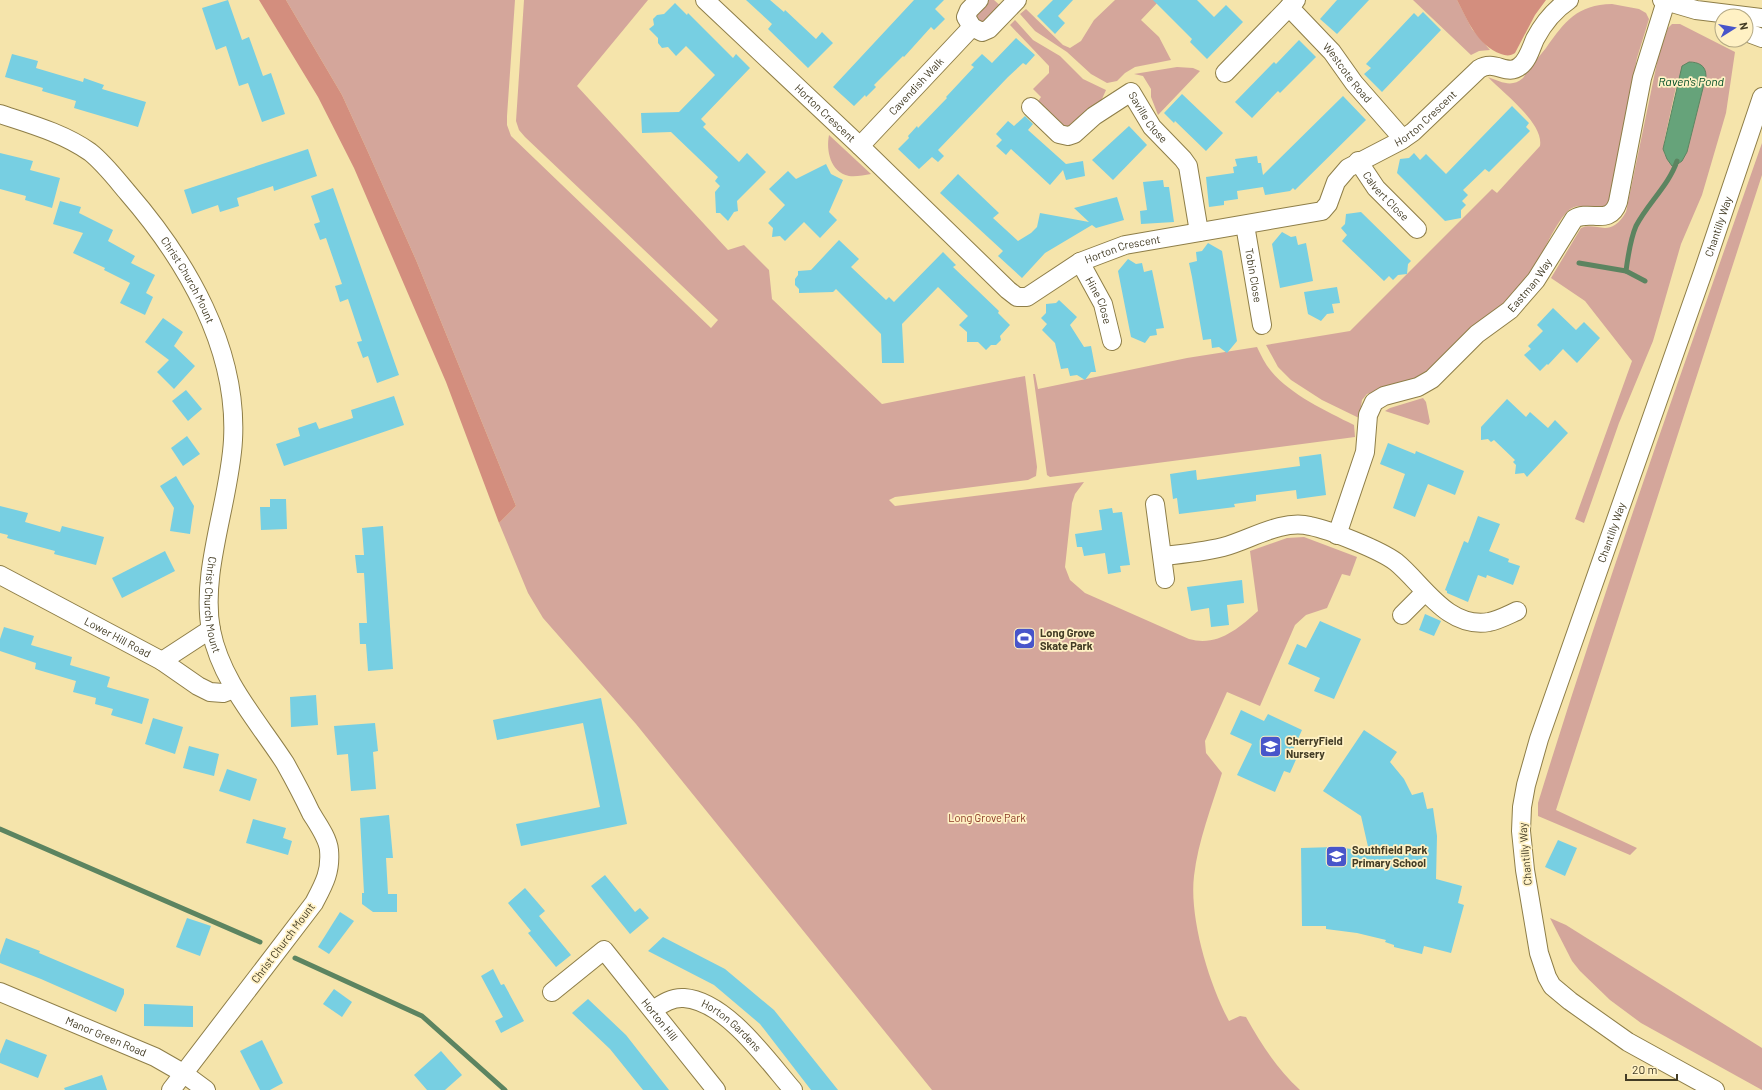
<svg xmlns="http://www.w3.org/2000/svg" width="1762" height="1090" viewBox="0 0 1762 1090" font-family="Barlow,sans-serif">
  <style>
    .green { fill: #d4a69b; fill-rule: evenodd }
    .forest { fill: #d38e7e }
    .water { fill: #66a37a; stroke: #5c8460 }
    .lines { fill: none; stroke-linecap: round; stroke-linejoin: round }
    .stream { stroke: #5c8460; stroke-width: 5 }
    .building { fill: #77cfe2 }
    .minor-casing { stroke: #8e7e48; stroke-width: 20 }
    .minor { stroke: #fff; stroke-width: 18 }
    .labels { text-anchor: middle; stroke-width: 3.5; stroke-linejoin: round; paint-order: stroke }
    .street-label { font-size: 11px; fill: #433c25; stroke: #fff1c4 }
    .poi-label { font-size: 11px; font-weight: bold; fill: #433c25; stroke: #fff1c4; text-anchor: start }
    .park-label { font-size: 11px; fill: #8a3624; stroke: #fff1c4 }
    .water-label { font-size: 12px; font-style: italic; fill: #004d26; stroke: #fff1c4 }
  </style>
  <rect width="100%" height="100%" fill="#f5e4ab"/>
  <g class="green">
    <path d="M286 0H515L507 116V125L511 136 711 328 718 320 525 137 519 130 516 121 524 0H648L577 86 728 250 744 245 769 270 772 299 882 404 1025 376 1037 467 1036 476 1028 480 895 497 889 500 895 506 1084 482 1075 494 1072 503 1065 567 1070 580 1085 593 1189 639C1217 647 1238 629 1258 611L1250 551 1287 538 1304 537 1357 557 1350 576 1342 574 1327 608 1306 615 1295 625 1260 706 1227 692 1205 741 1206 753 1222 773C1212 806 1198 841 1194 876 1189 918 1209 984 1229 1021L1240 1016 1246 1017C1261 1044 1277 1069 1300 1090H932L636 724 543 618 528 593 499 523 516 506 416 260 368 152 342 95Z"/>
    <polygon points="985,0 994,0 1003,8 990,22 981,23 976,18 976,10"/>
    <polygon points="1115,0 1160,0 1141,20 1159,37 1171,60 1135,67 1125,73 1117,81 1107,83 1091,74 1067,52 1035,31 1020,14 1026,9 1063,45 1070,48 1081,41 1094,20"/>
    <polygon points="1413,0 1457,0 1472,29 1490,50 1479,51 1471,55"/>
    <path d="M1612 4 1639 9 1646 13 1649 19 1637 58 1608 204C1596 216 1579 197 1566 213 1552 229 1545 251 1533 268 1513 299 1484 322 1457 347 1445 357 1433 370 1419 377 1403 385 1384 388 1367 394L1362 400 1359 418 1322 400 1291 380 1278 367 1266 345 1350 331 1492 189 1497 193 1540 146C1544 123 1503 93 1488 77 1501 82 1512 88 1523 78 1530 67 1538 58 1546 48 1565 21 1577 5 1612 4Z"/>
    <polygon points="1015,20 1033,40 1060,56 1083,79 1106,90 1098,108 1091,107 1079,117 1078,125 1068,131 1037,103 1041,97 1033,89 1049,73 1049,66 1010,25"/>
    <path d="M1672 24H1680L1735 52 1726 113 1702 195 1681 244 1653 341 1619 423 1584 523 1575 519 1632 361 1585 301 1551 278 1581 228C1597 221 1610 240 1626 212L1659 53 1668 28ZM1706 76 1687 152 1678 165 1670 163 1664 153V142L1678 78Z"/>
    <polygon points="1177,67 1193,68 1200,71 1158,115 1151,97 1151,89 1143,76 1134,74"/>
    <path d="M829 135 871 174C864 175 856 177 849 176 830 172 826 150 829 135Z"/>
    <path d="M1762 143V175L1556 810 1637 848 1630 855 1538 816V803C1606 581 1685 363 1762 143Z"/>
    <path d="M1257 347C1261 355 1265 364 1271 371 1291 395 1326 411 1354 425L1355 437 1050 477 1047 475 1033 374H1035L1038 389 1187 358Z"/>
    <polygon points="1423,398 1426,402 1430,422 1428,425 1385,411 1390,408"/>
    <polygon points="1550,918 1566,925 1762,1048 1762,1090 1641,1023 1610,1000 1580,971 1572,961"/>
  </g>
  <g class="forest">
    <polygon points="259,0 286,0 342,95 368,152 416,260 516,506 499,523 446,382 354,168 318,97"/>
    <path d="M1457 0H1546L1535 15 1515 53C1511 56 1506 56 1501 54 1477 45 1468 21 1457 0Z"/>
  </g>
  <path class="water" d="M1689 62C1698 62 1706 65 1706 76L1687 152 1682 161 1675 166H1672L1667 159 1663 149 1682 66Z"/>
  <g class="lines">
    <g class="stream">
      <polyline points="1579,263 1626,271"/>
      <path d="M1645 281 1626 271C1628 256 1630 240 1636 226 1648 203 1669 185 1677 161"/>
      <polyline points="0,829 260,942"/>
      <polyline points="295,958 422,1016 505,1090"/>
    </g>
  </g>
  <g class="building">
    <polygon points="228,0 242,40 249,37 263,76 271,73 285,114 262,122 248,83 239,86 226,46 216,50 202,8"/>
    <polygon points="746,0 770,0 784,12 785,10 816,39 822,32 833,43 808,68 768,29 772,24"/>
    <polygon points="914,0 944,0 935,9 945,19 934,30 931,27 904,57 903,56 874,85 876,87 866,97 865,95 854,106 833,87"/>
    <polygon points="1053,0 1073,0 1058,16 1065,23 1055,34 1037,16"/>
    <polygon points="1153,0 1197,0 1214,17 1226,5 1243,22 1207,59 1190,42 1192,39"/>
    <polygon points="1337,0 1369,0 1337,34 1320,19"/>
    <polygon points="675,3 687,15 688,13 733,58 736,54 750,68 701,119 706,124 703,127 739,162 747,153 766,172 737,201 738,211 734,212 728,221 720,213 716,213 715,192 720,186 715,181 718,177 671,132 642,133 641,113 679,112 715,75 686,46 676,56 668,47 662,48 658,43 658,38 649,29 654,25 653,19 657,15 664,14"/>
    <polygon points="1423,12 1441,30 1382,92 1364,74 1371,68 1366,64 1414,13 1418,17"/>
    <polygon points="1016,38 1035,55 1026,65 1023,63 1008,77 938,150 944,156 938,162 932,157 919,169 898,149 909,138 908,136 917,126 918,128 947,98 946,97 974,67 971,65 982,54 992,63"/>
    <polygon points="1299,40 1316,57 1280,93 1278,91 1252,118 1235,102 1274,62 1276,64"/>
    <polygon points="12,54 38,61 36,68 83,82 84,78 104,85 102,89 146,102 138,127 74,108 76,101 42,91 43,88 5,77"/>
    <polygon points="1182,94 1223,133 1206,151 1175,121 1174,123 1164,113"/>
    <polygon points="1343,96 1366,120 1295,190 1293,188 1290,191 1265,195 1263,187 1237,191 1238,199 1224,201 1224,205 1209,207 1206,177 1234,173 1233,167 1237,166 1235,159 1257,156 1258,163 1261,163 1263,175"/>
    <polygon points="1512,106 1529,123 1526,127 1530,131 1489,172 1485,169 1463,190 1468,195 1462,201 1466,205 1461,210 1461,218 1445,221 1397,173 1400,159 1409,158 1414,153 1420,160 1426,154 1446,174"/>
    <polygon points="1025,116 1033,124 1028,130 1066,164 1083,161 1085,176 1066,180 1063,170 1050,185 1011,149 1006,155 996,146 1002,140 996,134 1008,121 1014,126"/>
    <polygon points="1129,126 1147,145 1113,180 1092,160"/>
    <polygon points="308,149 317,176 274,191 273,186 237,198 239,206 220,212 218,205 192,214 184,190"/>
    <polygon points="0,153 33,161 30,170 60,178 52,208 25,200 26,196 0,189"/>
    <polygon points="826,164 831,174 843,180 829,212 837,220 820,238 804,222 785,241 780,236 772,237 773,228 768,223 785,205 769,189 788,171 796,179"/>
    <polygon points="958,174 999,213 993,218 1018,241 1031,233 1037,227 1040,213 1089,222 1074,208 1117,197 1124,220 1096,228 1092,225 1045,253 1022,278 998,256 1003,251 940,193"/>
    <polygon points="1163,180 1164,187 1169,187 1174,222 1141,224 1140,211 1147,210 1143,182"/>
    <polygon points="333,188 399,375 377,383 368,356 363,358 357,342 362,341 348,299 340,302 335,286 342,284 326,238 320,240 314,224 320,222 311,196"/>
    <polygon points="60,201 81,207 79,213 113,230 108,241 135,256 131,263 155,275 146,293 153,297 145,315 120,303 130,283 104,270 105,268 73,253 83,233 53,224"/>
    <polygon points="1361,212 1411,261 1408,264 1407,274 1398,275 1393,280 1389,276 1384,281 1342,241 1347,235 1341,228 1345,224 1346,214"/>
    <polygon points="1282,232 1291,237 1296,236 1298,245 1306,243 1313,281 1280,288 1272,244"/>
    <polygon points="839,240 859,259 851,267 886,300 889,297 894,302 943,252 956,265 953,267 999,311 998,313 1010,325 1000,336 1001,340 996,345 991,345 986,350 978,342 967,342 967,332 959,325 968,316 938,287 902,324 904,363 882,363 881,334 836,289 833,292 799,293 799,289 795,285 795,279 798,275 798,271 811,270"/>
    <polygon points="1208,243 1222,251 1237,341 1227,353 1219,347 1212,348 1211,339 1203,340 1192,277 1189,263 1197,261 1196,252 1202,251"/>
    <polygon points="1128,259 1136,264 1142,263 1144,272 1152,270 1164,328 1156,329 1157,335 1150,336 1145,343 1131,337 1118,271"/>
    <polygon points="1337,287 1340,303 1332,304 1334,313 1327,314 1321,321 1308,314 1304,292"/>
    <polygon points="1059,300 1077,317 1070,325 1084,347 1091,346 1096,372 1091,372 1085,380 1077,375 1070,376 1068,368 1061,369 1055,343 1042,330 1047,324 1041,318 1046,313 1046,304 1056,303"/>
    <polygon points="1553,308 1576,330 1584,322 1600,338 1577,363 1563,349 1548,365 1547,364 1540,371 1524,355 1531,349 1528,346 1543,331 1537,325"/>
    <polygon points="163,318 183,332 174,346 195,366 174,389 157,372 169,360 145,342"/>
    <polygon points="186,390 202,409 188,421 172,401"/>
    <polygon points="394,396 404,425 284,466 276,444 300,436 298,428 316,422 319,429 353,418 351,410"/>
    <polygon points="1507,399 1526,417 1530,412 1548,428 1555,420 1568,433 1527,477 1524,473 1515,474 1516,465 1513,462 1515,460 1494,440 1491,442 1488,439 1481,440 1481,427"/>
    <polygon points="187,436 200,454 183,466 171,448"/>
    <polygon points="1388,443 1415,454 1416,451 1464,471 1455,495 1428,484 1415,517 1393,508 1405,474 1380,464"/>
    <polygon points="1321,454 1326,495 1297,499 1296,490 1256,495 1256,501 1234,504 1235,507 1179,514 1177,498 1173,499 1170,474 1196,470 1197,480 1300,466 1299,457"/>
    <polygon points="176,476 194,506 190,534 170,531 174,508 160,486"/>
    <polygon points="270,499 286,499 287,529 261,530 260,507 270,507"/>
    <polygon points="0,506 28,513 25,522 60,532 62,526 104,537 96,565 54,554 55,551 7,538 8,535 0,533"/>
    <polygon points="1112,508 1113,513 1122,512 1130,565 1120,566 1121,572 1108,574 1105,553 1084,556 1082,547 1077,547 1075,534 1102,530 1099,510"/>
    <polygon points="1478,516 1500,524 1489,551 1509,559 1508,562 1520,566 1513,585 1487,575 1486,578 1478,575 1468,602 1447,593 1447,591 1445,590 1464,541 1468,543"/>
    <polygon points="383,526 393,669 368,671 366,644 360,644 359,623 367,623 364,573 357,573 355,555 364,555 362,528"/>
    <polygon points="165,551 175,571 122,598 112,578"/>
    <polygon points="1242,580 1244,603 1227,605 1229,625 1211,627 1209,608 1191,611 1187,587"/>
    <polygon points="1425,614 1441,621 1434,636 1419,630"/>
    <polygon points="1320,621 1361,639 1334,699 1314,691 1320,678 1288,664 1297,644 1306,648"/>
    <polygon points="4,627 34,636 31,645 72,657 70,665 110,677 107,687 149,699 142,724 111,715 113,709 95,704 96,698 73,692 76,681 35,669 36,663 0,651 0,639"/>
    <polygon points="316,695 318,725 291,727 290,697"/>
    <polygon points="601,698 627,824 521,846 516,824 600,807 583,723 497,740 493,720"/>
    <polygon points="1241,710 1264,721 1268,714 1302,730 1292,752 1298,755 1290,773 1284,771 1275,792 1237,775 1252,744 1230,734"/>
    <polygon points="153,718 183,727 175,754 145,744"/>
    <polygon points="375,723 378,751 373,752 376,789 351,791 348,754 337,755 334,726"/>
    <polygon points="1364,730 1397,752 1390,762 1404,779 1412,795 1423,792 1427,809 1433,808 1437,836 1436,879 1462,886 1458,903 1464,905 1451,953 1424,946 1422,954 1394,947 1394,945 1385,942 1386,940 1357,933 1326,929 1326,926 1302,926 1301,848 1334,847 1369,851 1361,816 1323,791"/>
    <polygon points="189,746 219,754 214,776 183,768"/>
    <polygon points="227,769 257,779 250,801 219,791"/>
    <polygon points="389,815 393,858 386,858 388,894 397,894 397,912 373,912 362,904 362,893 364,893 360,818"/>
    <polygon points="253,819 286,828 283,838 292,841 288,855 246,843"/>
    <polygon points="1558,840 1577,848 1565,876 1545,867"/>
    <polygon points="605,875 635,912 640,908 649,918 630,934 591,886"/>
    <polygon points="525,888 545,911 539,916 571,955 556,967 528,933 531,931 508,903"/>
    <polygon points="340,912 354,921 329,954 318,947"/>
    <polygon points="187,918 211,926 200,956 176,947"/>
    <polygon points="663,937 725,969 774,1010 838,1090 811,1090 760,1024 714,985 648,951"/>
    <polygon points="6,938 40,951 39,953 124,989 124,994 116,1012 41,979 0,963 0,955"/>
    <polygon points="493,969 501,985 504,984 524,1021 501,1033 495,1021 503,1017 481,976"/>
    <polygon points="334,989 352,1002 342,1017 323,1004"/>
    <polygon points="588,999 626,1035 669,1090 643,1090 610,1049 572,1013"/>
    <polygon points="144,1004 193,1006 193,1027 144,1026"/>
    <polygon points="6,1039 47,1055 38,1078 0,1063 0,1054"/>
    <polygon points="262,1040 283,1083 270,1090 260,1090 240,1051"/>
    <polygon points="441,1051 462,1075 445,1090 427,1090 414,1075"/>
    <polygon points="102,1075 107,1090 65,1090 64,1088"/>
  </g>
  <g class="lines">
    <defs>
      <g id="minor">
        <path id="s1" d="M705 0 860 146 1008 290 1017 297H1027L1080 262 1125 245 1322 211 1328 204 1336 182 1348 168 1400 141 1413 132 1479 69C1495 59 1507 77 1520 66 1528 60 1531 48 1535 39 1543 24 1554 10 1569 0"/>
        <polyline points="979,0 969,10 966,17 972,27 982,32 989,29 1017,0"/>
        <polyline points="1662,0 1696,10 1762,18"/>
        <path id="s2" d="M1289 7 1332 52 1354 83 1403 139"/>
        <polyline points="1746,32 1762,38"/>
        <polyline points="1225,73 1296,0"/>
        <path id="s3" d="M1031 107 1059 134 1068 136 1074 134 1094 116 1131 92 1152 127 1183 159 1188 166 1199 232"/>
        <path id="s4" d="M0 114C30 124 63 133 90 152 104 163 117 180 128 193 186 260 238 348 233 440 230 500 200 572 211 630 221 681 257 720 285 763 294 779 303 796 311 813 317 823 328 838 329 850 331 872 324 884 314 903L171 1090"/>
        <path id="s5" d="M860 146 972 27"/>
        <path id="s6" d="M1358 161 1376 188 1417 229"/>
        <path id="s7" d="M1245 225 1262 325"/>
        <path id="s8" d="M1080 262 1103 304 1112 341"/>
        <polyline points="1155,504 1165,579"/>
        <path id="s9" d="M1337 535 1365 452 1368 415 1374 402 1384 396 1418 387 1432 379 1477 334 1510 310 1536 280 1574 219C1590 209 1610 227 1618 202L1642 78 1666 1"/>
        <path d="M1163 556C1183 554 1203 552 1223 547 1250 540 1281 519 1310 526 1330 530 1380 550 1396 562 1423 584 1447 629 1489 622 1499 620 1508 615 1517 611"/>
        <path id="s10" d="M0 575 162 661 198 686 210 692 223 693 234 689"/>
        <polyline points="1402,615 1425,592"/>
        <polyline points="162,661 211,629"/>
        <path id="s11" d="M0 992 155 1057 183 1073 206 1090"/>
        <path id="s12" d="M552 992 604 950 716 1090"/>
        <path id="s13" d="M653 1010C662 1004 672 997 684 998 726 1001 767 1060 793 1090"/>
        <path id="s14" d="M1715 1090 1628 1042 1570 1001 1552 986 1547 977 1539 953 1525 870 1521 831 1522 807 1526 785 1539 739 1703 272 1762 97"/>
      </g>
    </defs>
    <use href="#minor" class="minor-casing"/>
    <use href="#minor" class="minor"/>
  </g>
  <defs>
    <symbol id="stadium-square" viewBox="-11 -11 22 22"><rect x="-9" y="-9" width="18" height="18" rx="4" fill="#4855ca" stroke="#fff1c4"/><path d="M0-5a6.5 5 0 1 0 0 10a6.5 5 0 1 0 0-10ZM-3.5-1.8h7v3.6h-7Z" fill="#fff"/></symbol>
    <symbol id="school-square" viewBox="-11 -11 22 22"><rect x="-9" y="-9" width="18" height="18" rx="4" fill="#4855ca" stroke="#fff1c4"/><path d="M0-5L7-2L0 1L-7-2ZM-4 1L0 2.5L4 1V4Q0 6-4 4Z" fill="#fff"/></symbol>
  </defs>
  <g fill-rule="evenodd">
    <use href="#stadium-square" x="1012" y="626" width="25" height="25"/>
    <use href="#school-square" x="1258" y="734" width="25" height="25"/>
    <use href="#school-square" x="1324" y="844" width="25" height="25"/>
  </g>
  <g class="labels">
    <g class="street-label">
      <text dy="4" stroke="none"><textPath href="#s2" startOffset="88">Westcote Road</textPath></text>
      <text dy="4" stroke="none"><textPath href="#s5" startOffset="82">Cavendish Walk</textPath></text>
      <text dy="4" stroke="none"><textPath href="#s1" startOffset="165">Horton Crescent</textPath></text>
      <text dy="4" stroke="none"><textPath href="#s1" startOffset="896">Horton Crescent</textPath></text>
      <text dy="4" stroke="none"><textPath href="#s3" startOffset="156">Saville Close</textPath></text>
      <text dy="4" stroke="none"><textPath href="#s6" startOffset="45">Calvert Close</textPath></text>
      <text dy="4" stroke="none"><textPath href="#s14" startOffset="990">Chantilly Way</textPath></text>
      <text dy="4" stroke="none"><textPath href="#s1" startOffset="549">Horton Crescent</textPath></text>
      <text dy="4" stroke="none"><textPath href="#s7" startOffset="51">Tobin Close</textPath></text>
      <text dy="4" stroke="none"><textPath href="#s4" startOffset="260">Christ Church Mount</textPath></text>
      <text dy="4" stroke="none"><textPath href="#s9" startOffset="338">Eastman Way</textPath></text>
      <text dy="4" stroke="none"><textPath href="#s8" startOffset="43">Hine Close</textPath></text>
      <text dy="4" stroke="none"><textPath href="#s14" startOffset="666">Chantilly Way</textPath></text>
      <text dy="4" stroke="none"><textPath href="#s4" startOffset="596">Christ Church Mount</textPath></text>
      <text dy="4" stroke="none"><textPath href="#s10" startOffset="133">Lower Hill Road</textPath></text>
      <text transform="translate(1525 854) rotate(-95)" y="4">Chantilly Way</text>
      <text transform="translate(283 943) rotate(-53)" y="4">Christ Church Mount</text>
      <text dy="4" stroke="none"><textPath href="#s12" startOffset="156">Horton Hill</textPath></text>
      <text dy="4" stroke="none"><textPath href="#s13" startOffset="90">Horton Gardens</textPath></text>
      <text dy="4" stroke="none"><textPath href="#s11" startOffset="115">Manor Green Road</textPath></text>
    </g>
    <g class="poi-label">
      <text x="1040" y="637">Long Grove<tspan x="1040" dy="13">Skate Park</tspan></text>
      <text x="1286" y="745">CherryField<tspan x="1286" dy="13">Nursery</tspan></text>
      <text x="1352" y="854">Southfield Park<tspan x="1352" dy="13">Primary School</tspan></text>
    </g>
    <g class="park-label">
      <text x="987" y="822">Long Grove Park</text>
    </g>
    <g class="water-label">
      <text x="1691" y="86">Raven's Pond</text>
    </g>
  </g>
  <g transform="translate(1734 28) rotate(79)"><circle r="19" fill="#fff1c4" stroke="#b4a984"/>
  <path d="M0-3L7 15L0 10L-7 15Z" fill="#4855ca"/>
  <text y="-6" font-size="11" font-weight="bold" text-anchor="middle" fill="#433c25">N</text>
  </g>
  <path d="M1626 1074v6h51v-6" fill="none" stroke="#433c25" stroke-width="2"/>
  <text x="1632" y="1074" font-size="12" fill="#433c25" stroke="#fff1c4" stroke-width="3" paint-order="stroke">20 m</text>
</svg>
